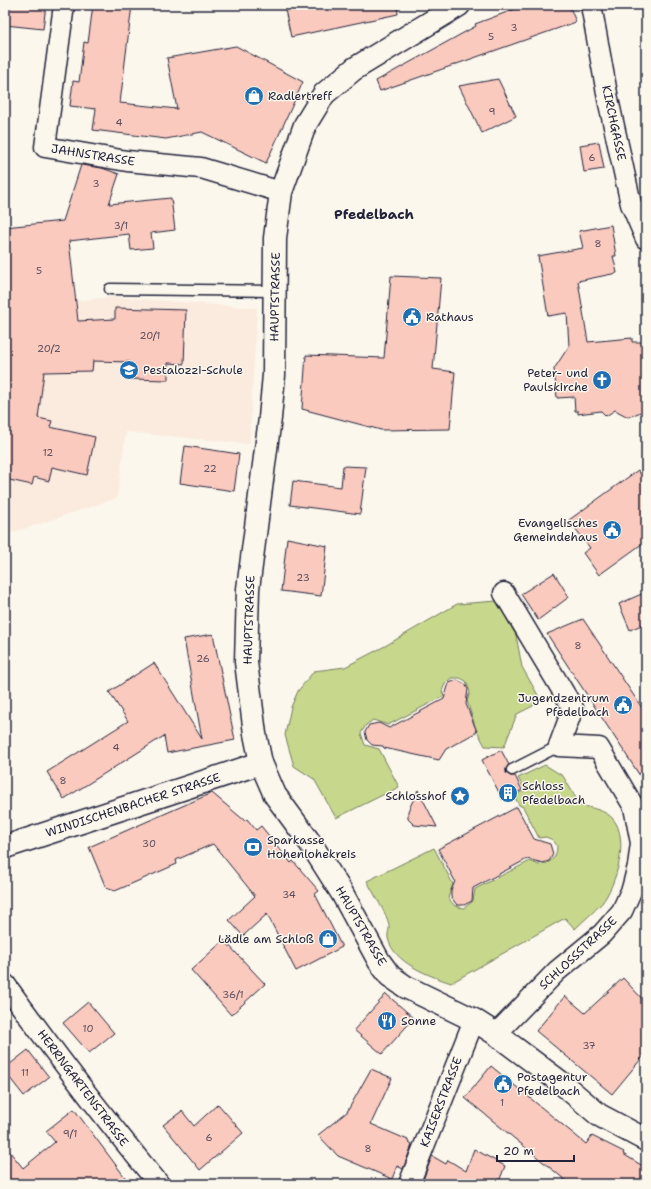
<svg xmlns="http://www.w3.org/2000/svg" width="651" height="1189" viewBox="0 0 651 1189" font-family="'Shantell Sans',sans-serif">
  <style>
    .built { fill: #fbeade }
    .green { fill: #c7d78b; stroke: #747c63 }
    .building { fill: #facabf; stroke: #22223b }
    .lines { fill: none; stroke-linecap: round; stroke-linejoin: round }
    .service-casing { stroke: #22223b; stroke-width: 13 }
    .minor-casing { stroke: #22223b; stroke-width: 23 }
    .tertiary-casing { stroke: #22223b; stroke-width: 25 }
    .secondary-casing { stroke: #22223b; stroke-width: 25 }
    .service { stroke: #fbf7ec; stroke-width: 10 }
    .minor { stroke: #fbf7ec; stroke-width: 20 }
    .tertiary { stroke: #fbf7ec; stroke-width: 22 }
    .secondary { stroke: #fbf7ec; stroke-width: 22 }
    .labels { text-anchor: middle; stroke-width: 3; stroke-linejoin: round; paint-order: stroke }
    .number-label { font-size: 10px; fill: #584c5c }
    .poi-label { font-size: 12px; fill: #22223b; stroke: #fbf7ec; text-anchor: start }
    .street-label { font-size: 12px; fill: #22223b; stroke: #fbf7ec }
    .quarter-label { font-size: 14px; font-weight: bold; fill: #22223b; stroke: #fbf7ec }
  </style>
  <rect width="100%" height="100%" fill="#fbf7ec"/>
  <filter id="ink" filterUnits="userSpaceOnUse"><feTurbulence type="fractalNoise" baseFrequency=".025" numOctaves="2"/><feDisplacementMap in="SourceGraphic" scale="8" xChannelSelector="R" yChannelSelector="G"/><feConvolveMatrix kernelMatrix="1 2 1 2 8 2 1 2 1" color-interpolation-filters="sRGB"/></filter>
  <g filter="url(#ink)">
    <polygon class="built" points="113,297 257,308 249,444 126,432 117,498 5,535 5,308"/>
    <g class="green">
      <polygon points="497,601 516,635 522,667 539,697 533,706 517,714 504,747 485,746 476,729 467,701 470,692 466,681 460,678 451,678 445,684 442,691 444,696 388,725 373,720 366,725 361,733 365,745 379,749 399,787 336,818 314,779 294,766 285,735 291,707 298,691 314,671 345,667 385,646 457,604"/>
      <path d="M545 765 563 776 580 805C591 808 606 810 613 819 630 839 616 885 602 903 594 912 584 920 575 929L565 918 451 983C430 976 393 963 388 938 387 934 390 929 389 925 388 916 372 891 367 881L434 848 453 884 448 898 455 906 464 908 473 901 475 889 530 861 539 865C551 863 557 858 557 846L553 840 546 837 539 838 523 807 519 805 514 796 525 790 518 778Z"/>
    </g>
    <g class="building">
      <polygon points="5,5 46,5 43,29 5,25"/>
      <polygon points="93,5 132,5 120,103 177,109 167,58 236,46 303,82 266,163 202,132 166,139 93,130 96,109 70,106 73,81 79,82 84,42 88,43"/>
      <polygon points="284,5 397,5 398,14 291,37"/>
      <polygon points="526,5 569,5 576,22 380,91 376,81 476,26 475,24"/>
      <polygon points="498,79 516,116 482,133 459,86"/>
      <polygon points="599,142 604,169 584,172 580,145"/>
      <polygon points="81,165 102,168 119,174 109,204 171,198 175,230 151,233 153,248 131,250 129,234 69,241 78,321 115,319 115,308 186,310 184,364 168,363 168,380 130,379 130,362 93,361 92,371 44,372 38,418 52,421 50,427 95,437 87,475 52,467 49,481 34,477 32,485 5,479 5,227 63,221"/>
      <polygon points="611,225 616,256 613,256 617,273 578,281 588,342 632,338 632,342 646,342 646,410 628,417 615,410 606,416 601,411 578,414 578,411 575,411 574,397 557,398 554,369 569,346 567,313 548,316 538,256 583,248 579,231"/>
      <polygon points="391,276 441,278 433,369 455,372 450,429 381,430 302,409 306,355 384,358"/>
      <polygon points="185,446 239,454 234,491 180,483"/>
      <polygon points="343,466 366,467 360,514 290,505 293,481 341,487"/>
      <polygon points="638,470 646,482 646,541 599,575 583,553 590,548 569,520"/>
      <polygon points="287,538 327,546 321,596 281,591"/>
      <polygon points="554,573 569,597 538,620 521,594"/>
      <polygon points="646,592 646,623 630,630 619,604"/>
      <polygon points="583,619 646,714 646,785 547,634"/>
      <polygon points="213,634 235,740 167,753 164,736 64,799 47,772 128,721 109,692 154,663 202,739 184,639"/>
      <polygon points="457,680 465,684 468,689 466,704 477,732 446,749 439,760 384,748 383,746 372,745 367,740 365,732 369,725 379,723 389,728 444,699 449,683"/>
      <polygon points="501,750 509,765 506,769 506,773 511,776 515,776 522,790 503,800 482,760"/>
      <polygon points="418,790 437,827 414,825 408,819 408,811"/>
      <polygon points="212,793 245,821 247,819 256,830 261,826 291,863 293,861 319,891 315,894 342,947 296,971 267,914 243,936 229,920 255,896 213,844 176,860 177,864 115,891 106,888 89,847"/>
      <polygon points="517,807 534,839 550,844 553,854 551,858 549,861 543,863 527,859 473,888 472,901 464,905 457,905 451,897 451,891 455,881 438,849"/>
      <polygon points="224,940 265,984 231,1015 191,970"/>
      <polygon points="623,978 646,1003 646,1053 612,1094 536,1031 565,996 585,1013"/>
      <polygon points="386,994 414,1018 382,1054 354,1030"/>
      <polygon points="88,1002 114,1033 89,1053 63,1023"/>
      <polygon points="28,1050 49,1077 24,1096 5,1072 5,1068"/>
      <polygon points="491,1066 586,1144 592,1136 624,1152 623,1154 646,1168 646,1184 570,1184 465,1098"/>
      <polygon points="371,1069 392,1078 371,1124 408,1140 408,1142 412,1145 403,1169 397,1166 392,1179 338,1156 318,1135 347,1112"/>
      <polygon points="218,1104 243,1133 200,1170 163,1125 182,1111 194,1126"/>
      <polygon points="74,1109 130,1184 5,1184 5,1146 23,1168 55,1142 46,1131"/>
      <polygon points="474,1149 505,1166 498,1184 430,1184 423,1180 432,1156 446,1164 448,1160 466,1171"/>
    </g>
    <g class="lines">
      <defs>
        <g id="service">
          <polyline points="110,289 275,291"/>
          <polyline points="512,770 559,746"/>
        </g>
        <g id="minor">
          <polyline points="64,5 45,147 127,161 201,168 281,192"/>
          <polyline points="591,5 608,99 631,204 646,239"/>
          <path d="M5 984C54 1052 105 1119 159 1184"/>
          <polyline points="496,1034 557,971 602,934 622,911 632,889 638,866 641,843 634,807 599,748 559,746 573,708 504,593"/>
          <polyline points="409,1184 474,1020"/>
        </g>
        <polyline id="tertiary" points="5,847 261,763"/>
        <polyline id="secondary" points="459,5 354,69 324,94 305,125 281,192 275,238 274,375 270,418 248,589 246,662 255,734 261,763 275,795 311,844 342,893 379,961 390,976 406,987 474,1020 496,1034 559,1081 599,1115 646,1140"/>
      </defs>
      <use href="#service" class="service-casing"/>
      <use href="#minor" class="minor-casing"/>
      <use href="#tertiary" class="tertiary-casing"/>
      <use href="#secondary" class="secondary-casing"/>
      <use href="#service" class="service"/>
      <use href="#minor" class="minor"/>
      <use href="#tertiary" class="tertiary"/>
      <use href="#secondary" class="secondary"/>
    </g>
  </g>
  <defs>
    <symbol id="shop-disc" viewBox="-11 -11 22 22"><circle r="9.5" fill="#1f6fb2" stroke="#fbf7ec"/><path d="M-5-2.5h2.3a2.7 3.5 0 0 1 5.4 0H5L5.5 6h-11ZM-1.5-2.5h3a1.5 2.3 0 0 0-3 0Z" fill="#fff"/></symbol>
    <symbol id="civic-disc" viewBox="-11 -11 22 22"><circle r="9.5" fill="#1f6fb2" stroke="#fbf7ec"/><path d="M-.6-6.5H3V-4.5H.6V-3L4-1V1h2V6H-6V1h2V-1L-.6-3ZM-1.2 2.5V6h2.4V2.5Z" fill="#fff"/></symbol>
    <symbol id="school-disc" viewBox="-11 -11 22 22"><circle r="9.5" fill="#1f6fb2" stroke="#fbf7ec"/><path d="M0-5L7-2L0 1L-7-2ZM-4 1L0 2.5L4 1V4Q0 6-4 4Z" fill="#fff"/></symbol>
    <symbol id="church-disc" viewBox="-11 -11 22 22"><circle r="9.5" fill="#1f6fb2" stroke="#fbf7ec"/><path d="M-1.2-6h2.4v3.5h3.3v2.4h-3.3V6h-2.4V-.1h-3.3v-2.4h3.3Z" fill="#fff"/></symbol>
    <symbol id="building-disc" viewBox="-11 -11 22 22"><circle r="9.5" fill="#1f6fb2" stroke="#fbf7ec"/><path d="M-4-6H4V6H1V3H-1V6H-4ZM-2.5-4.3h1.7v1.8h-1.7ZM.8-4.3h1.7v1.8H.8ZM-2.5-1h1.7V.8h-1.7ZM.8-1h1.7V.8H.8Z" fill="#fff"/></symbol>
    <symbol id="sight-disc" viewBox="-11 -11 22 22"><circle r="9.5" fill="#1f6fb2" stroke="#fbf7ec"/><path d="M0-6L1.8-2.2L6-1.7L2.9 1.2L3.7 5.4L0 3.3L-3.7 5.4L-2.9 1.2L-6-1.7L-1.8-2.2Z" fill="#fff"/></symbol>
    <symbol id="bank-disc" viewBox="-11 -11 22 22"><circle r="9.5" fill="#1f6fb2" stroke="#fbf7ec"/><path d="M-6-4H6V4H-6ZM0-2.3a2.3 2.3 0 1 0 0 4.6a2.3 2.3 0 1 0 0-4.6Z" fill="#fff"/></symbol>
    <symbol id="restaurant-disc" viewBox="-11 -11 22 22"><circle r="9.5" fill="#1f6fb2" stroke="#fbf7ec"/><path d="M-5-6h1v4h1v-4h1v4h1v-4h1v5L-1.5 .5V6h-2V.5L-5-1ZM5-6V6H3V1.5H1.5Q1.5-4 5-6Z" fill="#fff"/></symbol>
  </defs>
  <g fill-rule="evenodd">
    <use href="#shop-disc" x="243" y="85" width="22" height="22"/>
    <use href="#civic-disc" x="401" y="306" width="22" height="22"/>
    <use href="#school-disc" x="118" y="359" width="22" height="22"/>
    <use href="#church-disc" x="591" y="369" width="22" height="22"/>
    <use href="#civic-disc" x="601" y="519" width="22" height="22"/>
    <use href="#civic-disc" x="612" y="694" width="22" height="22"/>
    <use href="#building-disc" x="497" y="782" width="22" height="22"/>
    <use href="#sight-disc" x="449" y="785" width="22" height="22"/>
    <use href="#bank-disc" x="242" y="836" width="22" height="22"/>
    <use href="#shop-disc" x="317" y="928" width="22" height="22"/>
    <use href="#restaurant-disc" x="376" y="1010" width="22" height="22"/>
    <use href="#civic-disc" x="492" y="1073" width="22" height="22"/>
  </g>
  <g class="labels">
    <g class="number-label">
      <text x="514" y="31">3</text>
      <text x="491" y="40">5</text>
      <text x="492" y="115">9</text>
      <text x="119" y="126">4</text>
      <text x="592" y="161">6</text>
      <text x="96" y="187">3</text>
      <text x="121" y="229">3/1</text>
      <text x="598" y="247">8</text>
      <text x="39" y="274">5</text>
      <text x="150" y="339">20/1</text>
      <text x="49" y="352">20/2</text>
      <text x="48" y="456">12</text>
      <text x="210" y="472">22</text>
      <text x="303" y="581">23</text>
      <text x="578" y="649">8</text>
      <text x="203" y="662">26</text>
      <text x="116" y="751">4</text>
      <text x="63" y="784">8</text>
      <text x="149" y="847">30</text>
      <text x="289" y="898">34</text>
      <text x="233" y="998">36/1</text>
      <text x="88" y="1032">10</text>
      <text x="589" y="1049">37</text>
      <text x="25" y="1076">11</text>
      <text x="502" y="1106">1</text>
      <text x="70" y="1137">9/1</text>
      <text x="209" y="1141">6</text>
      <text x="368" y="1152">8</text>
    </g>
    <g class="poi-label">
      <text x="268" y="100">Radlertreff</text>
      <text x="426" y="321">Rathaus</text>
      <text x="143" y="374">Pestalozzi-Schule</text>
      <text x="588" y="377" text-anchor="end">Peter- und<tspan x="588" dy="14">Paulskirche</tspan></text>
      <text x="598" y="527" text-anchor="end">Evangelisches<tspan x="598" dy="14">Gemeindehaus</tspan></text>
      <text x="609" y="702" text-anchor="end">Jugendzentrum<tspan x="609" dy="14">Pfedelbach</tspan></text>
      <text x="522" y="790">Schloss<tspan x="522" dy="14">Pfedelbach</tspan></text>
      <text x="446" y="800" text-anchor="end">Schlosshof</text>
      <text x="267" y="844">Sparkasse<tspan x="267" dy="14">Hohenlohekreis</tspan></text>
      <text x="314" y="943" text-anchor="end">Lädle am Schloß</text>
      <text x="401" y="1025">Sonne</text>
      <text x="517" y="1081">Postagentur<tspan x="517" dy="14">Pfedelbach</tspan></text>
    </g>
    <g class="street-label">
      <text transform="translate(614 123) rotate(78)" y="4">KIRCHGASSE</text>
      <text transform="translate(93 155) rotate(9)" y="4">JAHNSTRASSE</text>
      <text transform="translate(275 297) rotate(-89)" y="4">HAUPTSTRASSE</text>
      <text transform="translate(249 620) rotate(-88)" y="4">HAUPTSTRASSE</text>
      <text transform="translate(133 805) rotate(-18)" y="4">WINDISCHENBACHER STRASSE</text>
      <text transform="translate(361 926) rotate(60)" y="4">HAUPTSTRASSE</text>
      <text transform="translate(578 953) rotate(-43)" y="4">SCHLOSSSTRASSE</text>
      <text transform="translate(83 1088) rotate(53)" y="4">HERRNGARTENSTRASSE</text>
      <text transform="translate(441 1102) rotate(-69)" y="4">KAISERSTRASSE</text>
    </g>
    <g class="quarter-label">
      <text x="374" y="219">Pfedelbach</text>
    </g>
  </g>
  <rect width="651" height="1189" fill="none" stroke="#fbf7ec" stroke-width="20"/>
  <rect x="10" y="10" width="631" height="1169" fill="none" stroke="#22223b" stroke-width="1.5" filter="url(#ink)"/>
  <path d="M497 1155v6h77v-6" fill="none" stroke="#22223b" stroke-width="2"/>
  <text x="503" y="1155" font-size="12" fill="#22223b" stroke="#fbf7ec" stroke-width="3" paint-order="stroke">20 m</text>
</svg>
